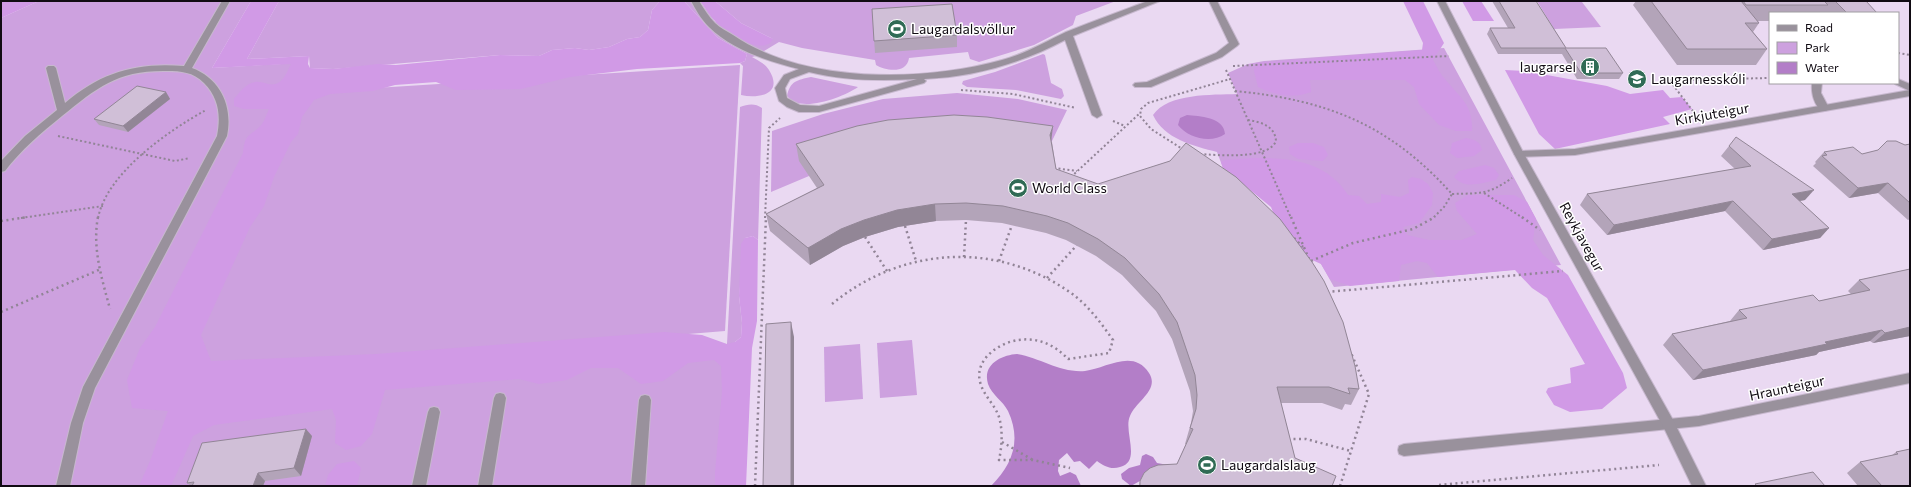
<svg xmlns="http://www.w3.org/2000/svg" width="1911" height="487" viewBox="0 0 1911 487" font-family="Commissioner,sans-serif">
  <style>
    .green { fill: #cda1df }
    .forest { fill: #d19ae6 }
    .water { fill: #b37ec8 }
    .lines { fill: none; stroke-linecap: round; stroke-linejoin: round }
    .service-casing { stroke: #c7b8ce; stroke-width: 2 }
    .minor-casing { stroke: #c7b8ce; stroke-width: 2 }
    .tertiary-casing { stroke: #c7b8ce; stroke-width: 2 }
    .path-far1 { stroke: #918496; stroke-width: 2; stroke-dasharray: 2 2.5; stroke-linecap: butt }
    .path { stroke: #918496; stroke-width: 2.5; stroke-dasharray: 2 3.5; stroke-linecap: butt }
    .service { fill: #99919c; fill-rule: evenodd }
    .minor { fill: #99919c; fill-rule: evenodd }
    .tertiary { fill: #99919c; fill-rule: evenodd }
    .wall { fill: #b3a4b9 }
    .shaded-wall { fill: #928696 }
    .building { fill: #d0bfd7; stroke: #928696 }
    .labels { text-anchor: middle; stroke-width: 3; stroke-linejoin: round; paint-order: stroke }
    .poi-label { font-size: 14px; fill: #110b13; stroke: #fff; text-anchor: start }
    .street-label { font-size: 14px; fill: #110b13; stroke: #fff }
  </style>
  <rect width="100%" height="100%" fill="#ead9f2"/>
  <g class="green">
    <path d="M39 1H251L212 68 300 63 153 388 727 344 740 107C748 104 755 103 762 108L758 240 753 236 745 238 739 296 742 323 741 337 735 342 721 486H1V18Z"/>
    <polygon points="279,1 660,1 652,10 648,30 640,37 627,39 609,47 589,50 575,48 552,50 539,56 500,55 333,69 310,68 309,56 247,59"/>
    <path d="M684 1H700L714 21 773 39 741 23 715 1H1116L1076 16 1073 25 1034 45 979 62 970 59 968 52 909 58C907 74 886 71 876 65L875 60 802 48 779 42 756 56 752 57C757 60 766 64 769 70 784 94 759 99 741 95L743 66 740 63 745 61 747 54 718 38Z"/>
    <polygon points="1537,1 1582,2 1601,27 1554,29"/>
    <path d="M1444 48 1561 265 1334 287 1312 248 1300 229 1223 168 1217 152C1194 146 1164 139 1153 115 1168 93 1212 95 1237 94L1228 73 1248 64 1264 61Z"/>
    <polygon points="1043,54 1045,55 1051,83 1062,89 1064,96 1061,99 1016,90 967,87 962,84 963,81 995,72"/>
    <polygon points="740,65 725,331 175,376 312,92"/>
    <path d="M811 77 858 87C845 96 812 109 795 102 792 101 789 98 787 96 790 81 797 80 811 77Z"/>
    <polygon points="957,93 1018,99 1067,110 1051,143 809,176 771,192 772,131 823,114 883,99"/>
    <polygon points="912,340 917,395 880,398 877,343"/>
    <polygon points="860,344 863,399 825,402 824,347"/>
  </g>
  <g class="forest">
    <polygon points="1,1 39,1 1,18"/>
    <path d="M251 1H279L247 59 309 56 308 64 310 68 333 69 378 64 396 65 500 55 539 56 552 50 575 48 589 50 609 47 627 39 640 37 648 30 652 10 660 1H684L718 38 747 54 745 61 740 63 637 69 570 77 521 89 456 90 436 82 395 85 373 91 330 94 314 100 302 117 298 134 291 142 274 177 264 206 250 227 201 335 211 361 376 354 664 332 702 335 727 344 735 342 741 337 742 323 739 296 741 244 745 238 753 236 758 240 757 321 752 348 746 486H715V473L722 391 721 366 714 360 688 363 663 381 641 384 618 368H591L567 380 539 384 519 379 385 390 372 434 361 446 346 450 335 443 336 420 332 409 214 425 193 436 171 486H139L150 461 168 411 132 408 127 380 140 348 155 327 243 153C245 131 251 137 262 124 265 120 267 113 269 109H244L234 106V99C240 92 245 84 255 82 259 81 264 83 268 84 282 87 286 74 291 64L212 68Z"/>
    <path d="M700 1H715L741 23 773 39C763 58 725 31 715 21 709 16 705 7 700 1Z"/>
    <path d="M1403 1H1423L1444 43 1433 60C1437 67 1440 74 1445 79 1460 98 1473 104 1472 131H1456L1439 125 1419 104 1414 87 1405 80H1310L1311 92C1294 99 1274 95 1258 87L1254 71 1256 63 1422 50 1423 43Z"/>
    <polygon points="1462,1 1481,1 1494,21 1473,21"/>
    <polygon points="1505,70 1525,71 1607,86 1630,94 1663,90 1670,98 1682,97 1692,109 1663,117 1670,124 1555,149 1539,134"/>
    <path d="M1466 138C1475 140 1480 141 1482 150L1474 156 1457 158 1450 153 1452 143Z"/>
    <polygon points="1298,143 1313,143 1324,147 1328,155 1323,161 1298,159 1290,154 1289,147"/>
    <path d="M1254 158C1291 158 1326 161 1348 195L1359 196 1367 204 1381 202V194L1400 197 1409 193 1408 180 1412 177 1421 179 1428 184 1433 193 1432 205 1419 223 1403 227 1407 235 1429 240H1462L1477 234 1457 211 1455 203 1468 195H1514L1527 202 1536 219 1533 240 1543 255 1568 275 1623 373 1627 388 1602 409 1570 412 1554 405 1546 392 1548 388 1571 383 1570 368 1585 364 1547 298 1532 288 1515 270 1438 277 1427 263 1417 261 1401 265 1399 281 1350 286 1330 279 1321 264 1299 254 1284 240 1271 207 1223 168 1221 162 1226 160Z"/>
    <path d="M1485 165 1494 168 1499 175 1496 180C1480 183 1466 190 1454 177L1459 171Z"/>
    <polygon points="354,461 361,468 357,486 325,486 328,475 337,464"/>
  </g>
  <g class="water">
    <path d="M1187 115C1199 116 1224 117 1225 134 1211 144 1188 138 1178 125L1180 118Z"/>
    <path d="M1017 354C1041 358 1060 373 1085 371 1105 369 1133 348 1149 373 1160 390 1136 401 1130 416 1123 431 1142 462 1120 467 1111 470 1104 466 1097 461L1089 469 1080 461 1074 462 1067 453 1059 460 1058 471 1060 476 1070 472 1076 475 1081 486H991C1012 465 1022 441 1008 411 1003 401 992 395 988 384 982 364 1002 355 1017 354Z"/>
    <polygon points="1146,454 1153,457 1157,463 1168,465 1131,486 1122,479 1121,474 1129,468 1140,465 1142,456"/>
  </g>
  <g class="lines">
    <defs>
      <g id="service">
        <path d="M222 1H230L192 68C221 79 233 107 227 136L95 388 83 423 70 486H56L71 423 83 387 217 136C221 116 219 98 204 83 193 72 181 71 167 71 118 70 98 87 62 116 41 133 21 150 5 171L1 172V161L25 136 57 110 46 68 48 66H54L56 68 65 103C101 72 137 62 184 66Z"/>
        <path d="M691 1H699C704 9 709 17 715 23 720 28 727 31 733 35 804 84 922 82 1002 60 1025 54 1045 42 1066 32 1093 21 1121 11 1148 1H1160L1073 36 1102 115 1097 118 1092 115 1065 40C1022 63 973 77 924 79L926 81 924 83 819 112H799L787 107 779 101 775 88 784 75 799 69C768 61 732 50 709 27 701 19 696 10 691 1ZM809 72C844 81 881 81 917 79L819 106 800 105 787 98 785 88 790 79Z"/>
        <polygon points="1209,1 1217,1 1239,44 1237,46 1222,57 1151,87 1135,87 1133,85 1135,83 1147,82 1216,53 1229,43"/>
        <polygon points="1898,79 1910,84 1910,91 1895,84 1898,83"/>
        <path d="M1812 83H1822L1821 93 1829 108 1827 110 1824 111C1814 108 1811 92 1812 83Z"/>
        <polygon points="500,393 504,394 506,398 492,486 478,486 494,398 496,394"/>
        <polygon points="645,395 649,396 651,400 645,486 631,486 639,400 641,396"/>
        <polygon points="434,407 438,408 440,412 426,486 412,486 428,412 430,408"/>
        <polygon points="1669,419 1673,420 1675,424 1673,428 1669,429 1404,456 1399,454 1398,450 1399,446 1404,444"/>
      </g>
      <g id="minor">
        <polygon points="1910,90 1910,96 1575,155 1519,157 1514,154 1519,151 1575,149"/>
        <polygon points="1910,373 1910,383 1699,426 1669,429 1665,428 1663,424 1665,420 1669,419 1699,416"/>
      </g>
      <polygon id="tertiary" points="1437,1 1445,1 1524,154 1673,420 1706,486 1692,486 1664,428 1514,154"/>
    </defs>
    <use href="#service" class="service-casing"/>
    <use href="#minor" class="minor-casing"/>
    <use href="#tertiary" class="tertiary-casing"/>
    <g class="path-far1">
      <polyline points="1898,53 1910,55"/>
      <polyline points="1233,66 1449,56"/>
      <polyline points="1226,70 1291,218"/>
      <polyline points="1670,80 1770,78"/>
      <polyline points="1670,81 1696,115"/>
      <polyline points="961,90 1013,94 1076,108"/>
      <path d="M1235 91C1327 100 1389 124 1452 194L1444 207 1433 218"/>
      <polyline points="1113,121 1125,126"/>
      <polyline points="58,136 175,161 190,158"/>
      <polyline points="1184,150 1151,129 1140,116 1141,109 1148,103 1230,79"/>
      <path d="M1200 154C1216 155 1269 160 1276 141 1275 126 1261 122 1248 120"/>
      <polyline points="1054,168 1077,171"/>
      <polyline points="1071,177 1139,114"/>
      <polyline points="1484,193 1523,218"/>
      <path d="M1452 194C1482 193 1487 195 1512 178"/>
      <polyline points="21,218 103,206"/>
      <path d="M98 218C107 173 168 131 206 110"/>
      <polyline points="765,218 769,128 780,118"/>
    </g>
    <g class="path">
      <path d="M98 217C92 248 102 279 110 309"/>
      <polyline points="1291,217 1309,259"/>
      <polyline points="1522,217 1540,230"/>
      <polyline points="1,221 28,217"/>
      <polyline points="905,226 916,261"/>
      <polyline points="865,237 887,271"/>
      <polyline points="1294,238 1303,247"/>
      <polyline points="964,257 966,220"/>
      <polyline points="999,261 1012,225"/>
      <polyline points="1311,261 1353,243 1413,229 1435,217"/>
      <polyline points="1047,278 1077,245"/>
      <polyline points="1327,292 1563,271"/>
      <path d="M832 304C901 247 996 240 1071 293 1088 305 1101 323 1113 340L1109 353 1068 359C1055 345 1038 337 1018 340 998 343 972 361 981 385 985 397 995 405 999 417 1003 431 1002 446 999 460H1033L1070 468"/>
      <polyline points="1,312 101,269"/>
      <polyline points="1288,439 1306,439 1351,451"/>
      <polyline points="1002,442 1033,460"/>
      <polyline points="1439,485 1659,465"/>
      <polyline points="755,486 766,217"/>
      <polyline points="1340,486 1369,394 1351,353"/>
    </g>
    <use href="#service" class="service"/>
    <use href="#minor" class="minor"/>
    <use href="#tertiary" class="tertiary"/>
  </g>
  <g class="wall">
    <polygon points="1492,1 1536,1 1566,48 1623,73 1619,79 1577,79 1562,54 1498,54 1487,34 1490,28 1508,28"/>
    <polygon points="1636,1 1835,1 1877,13 1770,13 1770,21 1758,21 1759,23 1753,32 1767,49 1756,65 1677,65 1633,5"/>
    <polygon points="872,9 957,35 957,47 875,53"/>
    <polygon points="166,92 170,99 128,132 99,125 94,119"/>
    <polygon points="1052,142 1056,169 1359,389 1351,405 1345,404 1342,410 1322,403 1281,403 1295,458 1332,486 1139,486 1140,481 1177,464 1186,444 1185,444 1191,423 1193,411 1190,391 1172,339 1156,311 1122,275 1096,256 1066,240 1046,233 1002,223 966,220 936,221 898,227 865,237 843,246 810,265 770,231 766,214 817,188 799,161 796,144"/>
    <polygon points="1910,144 1910,219 1908,220 1878,193 1849,198 1813,166 1816,163 1815,162 1824,152 1862,154"/>
    <polygon points="1729,146 1805,200 1799,201 1829,228 1820,238 1763,250 1725,211 1607,235 1580,205 1587,194 1735,169 1721,156"/>
    <polygon points="1910,269 1910,336 1873,343 1870,341 1819,352 1816,355 1693,380 1663,345 1672,334 1730,321 1739,310 1819,301 1851,294 1848,291 1859,280"/>
    <polygon points="312,436 301,476 265,481 263,486 191,486 187,483"/>
    <polygon points="1910,449 1910,486 1858,486 1847,473 1860,462 1891,456 1896,452"/>
  </g>
  <g class="shaded-wall">
    <polygon points="166,92 170,99 128,132 123,126"/>
    <polygon points="1053,126 1051,143 1050,135"/>
    <polygon points="1888,183 1878,193 1849,198 1858,188"/>
    <polygon points="1814,190 1805,200 1783,204 1792,194"/>
    <polygon points="1733,201 1725,211 1607,235 1614,225"/>
    <polygon points="935,204 936,221 898,227 865,237 843,246 810,265 808,248 841,229 864,220 897,210"/>
    <polygon points="1829,228 1820,238 1763,250 1772,239"/>
    <polygon points="791,322 794,337 794,486 791,486"/>
    <polygon points="1910,327 1910,336 1873,343 1885,333"/>
    <polygon points="1882,330 1870,341 1819,352 1816,355 1693,380 1703,370 1825,342"/>
    <polygon points="306,429 312,436 301,476 294,468"/>
    <polygon points="258,473 265,481 263,486 253,486"/>
  </g>
  <g class="building">
    <polygon points="1499,1 1536,1 1566,48 1606,48 1623,73 1581,73 1565,48 1501,48 1490,28 1515,28"/>
    <polygon points="1651,1 1741,1 1759,23 1745,23 1767,49 1687,49"/>
    <polygon points="1743,1 1824,1 1828,5 1746,5"/>
    <polygon points="1835,1 1866,1 1877,13 1847,13"/>
    <polygon points="952,4 957,35 874,41 872,9"/>
    <polygon points="137,86 166,92 123,126 94,119"/>
    <polygon points="954,115 987,117 1053,126 1050,135 1056,169 1098,184 1170,161 1186,143 1236,177 1280,219 1312,262 1324,281 1343,322 1355,366 1359,389 1348,388 1350,394 1329,387 1277,387 1295,458 1336,476 1332,486 1140,486 1140,481 1144,473 1150,468 1158,465 1177,464 1193,429 1190,428 1196,409 1197,395 1195,375 1177,322 1159,294 1125,258 1098,239 1068,223 1047,216 1003,206 966,203 935,204 897,210 864,220 841,229 808,248 766,214 824,185 796,144 857,126 888,120"/>
    <polygon points="1736,137 1814,190 1792,194 1829,228 1772,239 1733,201 1614,225 1587,194 1751,166 1729,146"/>
    <polygon points="1887,141 1896,141 1905,145 1910,144 1910,203 1888,183 1858,188 1822,156 1827,155 1824,152 1853,147 1862,154 1878,150"/>
    <polygon points="1910,269 1910,327 1885,333 1882,330 1825,342 1827,344 1703,370 1672,334 1747,318 1739,310 1813,295 1819,301 1870,290 1859,280"/>
    <polygon points="791,322 791,486 763,486 766,324"/>
    <polygon points="306,429 294,468 258,473 253,486 192,486 194,482 187,483 202,443"/>
    <polygon points="1910,449 1910,486 1882,486 1860,462 1898,454 1896,452"/>
    <polygon points="1813,472 1825,486 1757,486 1755,484"/>
  </g>
  <defs>
    <symbol id="stadium-disc" viewBox="-11 -11 22 22"><circle r="9.5" fill="#306b55" stroke="#fff"/><path d="M0-5a6.5 5 0 1 0 0 10a6.5 5 0 1 0 0-10ZM-3.5-1.8h7v3.6h-7Z" fill="#fff"/></symbol>
    <symbol id="building-disc" viewBox="-11 -11 22 22"><circle r="9.5" fill="#306b55" stroke="#fff"/><path d="M-4-6H4V6H1V3H-1V6H-4ZM-2.5-4.3h1.7v1.8h-1.7ZM.8-4.3h1.7v1.8H.8ZM-2.5-1h1.7V.8h-1.7ZM.8-1h1.7V.8H.8Z" fill="#fff"/></symbol>
    <symbol id="school-disc" viewBox="-11 -11 22 22"><circle r="9.5" fill="#306b55" stroke="#fff"/><path d="M0-5L7-2L0 1L-7-2ZM-4 1L0 2.5L4 1V4Q0 6-4 4Z" fill="#fff"/></symbol>
  </defs>
  <g fill-rule="evenodd">
    <use href="#stadium-disc" x="886" y="18" width="22" height="22"/>
    <use href="#building-disc" x="1579" y="56" width="22" height="22"/>
    <use href="#school-disc" x="1626" y="68" width="22" height="22"/>
    <use href="#stadium-disc" x="1007" y="177" width="22" height="22"/>
    <use href="#stadium-disc" x="1196" y="454" width="22" height="22"/>
  </g>
  <g class="labels">
    <g class="poi-label">
      <text x="911" y="34">Laugardalsvöllur</text>
      <text x="1576" y="72" text-anchor="end">laugarsel</text>
      <text x="1651" y="84">Laugarnesskóli</text>
      <text x="1032" y="193">World Class</text>
      <text x="1221" y="470">Laugardalslaug</text>
    </g>
    <g class="street-label">
      <text transform="translate(1712 114) rotate(-10)" y="5">Kirkjuteigur</text>
      <text transform="translate(1582 237) rotate(61)" y="5">Reykjavegur</text>
      <text transform="translate(1787 388) rotate(-12)" y="5">Hraunteigur</text>
    </g>
  </g>
  <rect width="1911" height="487" fill="none" stroke="#110b13" stroke-width="4"/>
  <rect x="1769" y="12" width="130" height="72" fill="#ffffff" stroke="#a09da1"/>
  <rect x="1777" y="25" width="20" height="6" fill="#99919c" stroke="#a09da1"/>
  <text x="1805" y="32" font-size="12" fill="#110b13">Road</text>
  <rect x="1777" y="42" width="20" height="12" fill="#cda1df" stroke="#a09da1"/>
  <text x="1805" y="52" font-size="12" fill="#110b13">Park</text>
  <rect x="1777" y="62" width="20" height="12" fill="#b37ec8" stroke="#a09da1"/>
  <text x="1805" y="72" font-size="12" fill="#110b13">Water</text>
</svg>
